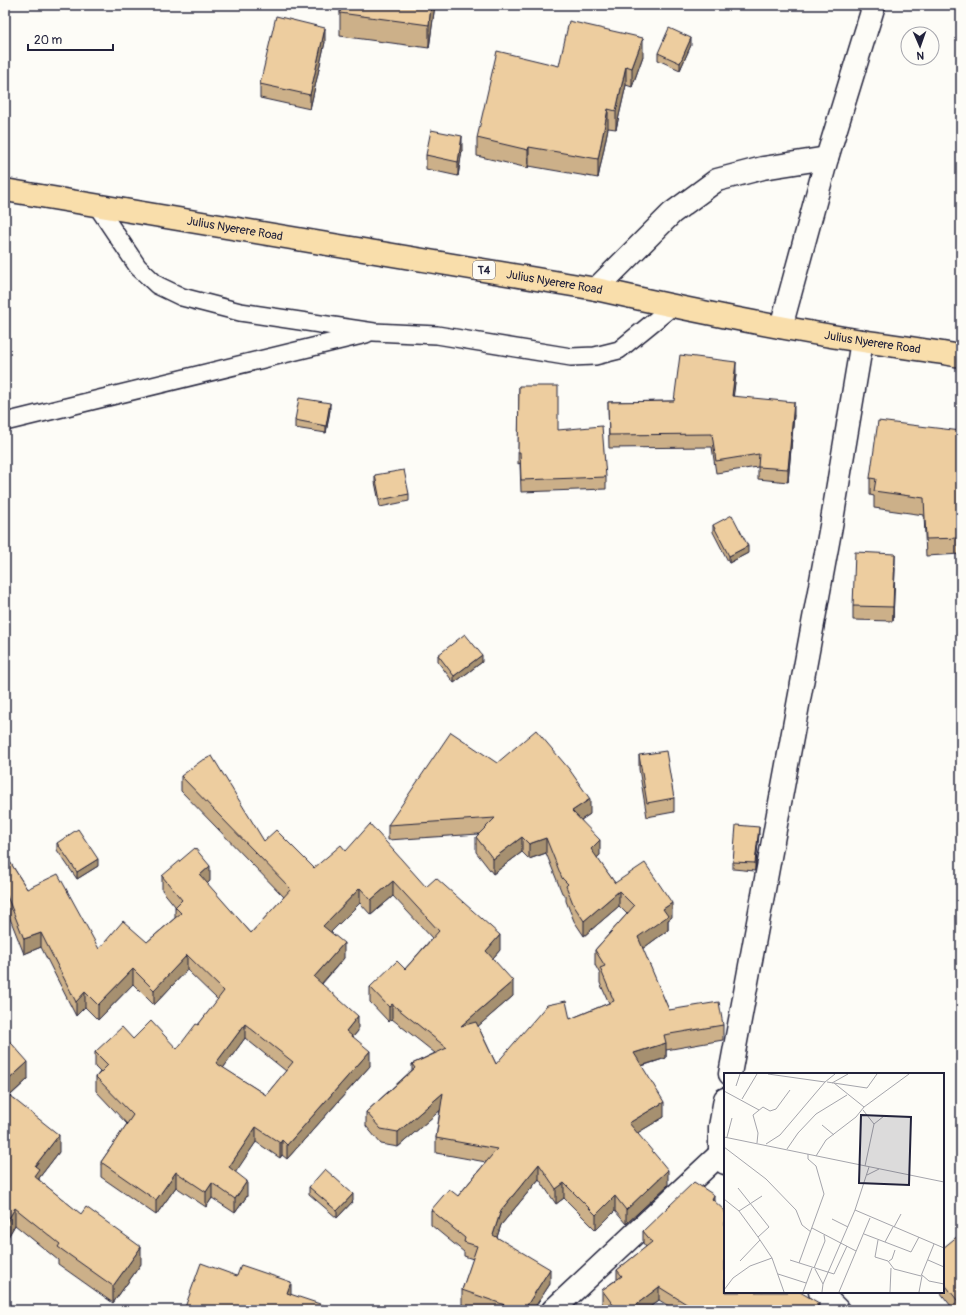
<svg xmlns="http://www.w3.org/2000/svg" width="966" height="1315" viewBox="0 0 966 1315" font-family="Pangolin,sans-serif">
  <style>
    .lines { fill: none; stroke-linecap: round; stroke-linejoin: round }
    .service-casing { stroke: #22223b; stroke-width: 20 }
    .minor-casing { stroke: #22223b; stroke-width: 25 }
    .trunk-casing { stroke: #22223b; stroke-width: 25 }
    .service { stroke: #fdfcf7; stroke-width: 17 }
    .minor { stroke: #fdfcf7; stroke-width: 22 }
    .trunk { stroke: #f9deab; stroke-width: 22 }
    .wall { fill: #ccb089; stroke: #22223b; fill-rule: evenodd }
    .shaded-wall { fill: #a6906f; stroke: #22223b }
    .building { fill: #edcd9f; stroke: #22223b; fill-rule: evenodd }
    .labels { text-anchor: middle; stroke-width: 3.5; stroke-linejoin: round; paint-order: stroke }
    .shield { fill: #fdfcf7; stroke: #646373; stroke-width: 1 }
    .shield-label { font-size: 11px; font-weight: bold; fill: #22223b }
    .street-label { font-size: 12px; fill: #22223b; stroke: #fdfcf7 }
    .inset-road { fill: none; stroke: #a5a5ac; stroke-width: 1 }
    .view { fill: #22223b; fill-opacity: 0.15; stroke: #22223b; stroke-width: 2 }
    .inset-edge { fill: none; stroke: #22223b; stroke-width: 2 }
  </style>
  <rect width="100%" height="100%" fill="#fdfcf7"/>
  <filter id="ink" filterUnits="userSpaceOnUse"><feTurbulence type="fractalNoise" baseFrequency=".025" numOctaves="2"/><feDisplacementMap in="SourceGraphic" scale="8" xChannelSelector="R" yChannelSelector="G"/><feConvolveMatrix kernelMatrix="1 2 1 2 8 2 1 2 1" color-interpolation-filters="sRGB"/></filter>
  <g filter="url(#ink)">
    <g class="lines">
      <defs>
        <g id="service">
          <polyline points="97,206 138,267 157,285 182,297 240,312 374,332 437,335 571,357 595,356 619,350 673,306"/>
          <polyline points="5,422 366,334"/>
        </g>
        <g id="minor">
          <polyline points="596,289 672,213 717,180 763,168 827,158"/>
          <polyline points="781,327 827,158 874,5"/>
          <polyline points="730,1074 831,526 862,341"/>
          <polyline points="725,1099 720,1127 720,1154 725,1163"/>
          <polyline points="820,1292 838,1310"/>
          <polyline points="553,1310 720,1154"/>
        </g>
        <g id="trunk">
          <path id="s1" d="M5 190 596 289C684 309 773 327 862 341 895 346 928 350 961 356"/>
        </g>
      </defs>
      <use href="#service" class="service-casing"/>
      <use href="#minor" class="minor-casing"/>
      <use href="#trunk" class="trunk-casing"/>
      <use href="#service" class="service"/>
      <use href="#minor" class="minor"/>
      <use href="#trunk" class="trunk"/>
    </g>
    <g class="wall">
      <polygon points="341,5 435,5 429,48 340,36 340,13"/>
      <polygon points="325,42 310,109 260,98 260,84"/>
      <polygon points="691,45 680,70 658,60 658,53"/>
      <polygon points="643,56 632,87 626,85 616,129 608,128 598,178 529,166 528,168 477,156 477,138 559,66"/>
      <polygon points="462,150 458,176 426,169 426,155"/>
      <polygon points="736,375 733,396 794,415 788,482 758,479 758,467 716,473 712,447 609,448 608,402 674,401"/>
      <polygon points="519,386 558,430 606,477 606,489 521,492 520,463 518,464"/>
      <polygon points="330,410 326,433 295,428 295,420"/>
      <polygon points="961,431 961,554 926,556 924,515 874,508 874,496 870,495 870,478"/>
      <polygon points="375,475 409,494 409,501 380,507 375,482"/>
      <polygon points="713,525 748,553 729,563 713,532"/>
      <polygon points="895,568 893,621 853,620 853,606"/>
      <polygon points="438,655 482,662 454,683 438,662"/>
      <polygon points="639,755 674,798 674,812 647,817 639,769"/>
      <path d="M497 763 590 814 581 820 600 855 597 858 615 883 672 917 668 920V930L642 949 669 1010 723 1025V1040L666 1050V1058L642 1066 664 1117 637 1133 668 1185 626 1224 615 1211 596 1230 564 1198 556 1204 539 1179 501 1225 497 1237 550 1284 533 1310H476L462 1305V1290L473 1259 464 1256V1252L431 1225V1210L458 1196 486 1162 436 1153V1138L440 1110 398 1147 381 1144 366 1126V1112L412 1070V1064L435 1053 392 1019 389 1022 370 1002V987L405 969 432 938 393 896 371 915 360 903 331 932 344 958 322 984 358 1031 353 1037 370 1066 287 1159 282 1155 280 1158 256 1142 235 1172 247 1196 235 1213 212 1198 206 1207 176 1187 156 1215 101 1177V1162L127 1124 96 1091V1077L100 1072 95 1067V1052L133 1039 177 1049 198 1025 218 1000 187 970 154 1005 133 984 98 1020 85 1007 76 1016 41 947 24 954 5 906V854L27 889 99 949 147 942 175 918V906L162 890V876L210 881 207 884 251 933 284 897 181 791V776L264 841 314 868 346 851 426 887 500 950 493 958 513 996 478 1026 496 1064 570 1019 609 1003 600 983V974L595 965V950L627 914 619 906 584 936 574 921 566 901V896L562 893 546 853 529 859 522 852 493 874 476 852V837L479 834 388 840V825ZM245 1038 286 1071 266 1095 223 1068Z"/>
      <polygon points="759,834 755,871 733,869 733,862"/>
      <polygon points="57,843 98,866 77,879 57,850"/>
      <polygon points="5,1036 28,1079 10,1096 59,1152 39,1178 39,1180 141,1264 113,1303 58,1264 58,1260 15,1225 5,1242"/>
      <polygon points="309,1187 353,1201 337,1218 309,1194"/>
      <polygon points="714,1202 725,1292 819,1310 675,1310 659,1300 646,1310 608,1310 602,1303 602,1290 617,1279 617,1270 646,1247 643,1243 643,1231"/>
      <polygon points="961,1238 961,1310 954,1310 940,1292 943,1292 943,1248"/>
    </g>
    <g class="shaded-wall">
      <polygon points="431,5 435,5 429,48 429,25"/>
      <polygon points="325,28 325,42 310,109 310,95"/>
      <polygon points="643,38 643,56 632,87 632,68"/>
      <polygon points="691,38 691,45 680,70 680,63"/>
      <polygon points="626,66 626,85 616,129 616,111"/>
      <polygon points="608,109 608,128 598,178 598,159"/>
      <polygon points="462,136 462,150 458,176 458,162"/>
      <polygon points="529,147 529,166 528,168 528,150"/>
      <polygon points="736,362 736,375 732,408 732,396"/>
      <polygon points="794,402 794,415 788,482 788,469"/>
      <polygon points="330,403 330,410 326,433 326,426"/>
      <polygon points="748,546 748,553 729,563 729,556"/>
      <polygon points="895,554 895,568 893,621 893,607"/>
      <polygon points="482,655 482,662 454,683 454,676"/>
      <polygon points="590,799 590,814 572,826 572,811"/>
      <polygon points="759,827 759,834 755,871 755,863"/>
      <polygon points="522,837 522,852 493,874 493,859"/>
      <polygon points="546,838 546,853 529,859 529,844"/>
      <polygon points="600,840 600,855 591,863 591,849"/>
      <polygon points="98,859 98,866 77,879 77,872"/>
      <polygon points="210,866 210,881 200,890 200,875"/>
      <polygon points="393,881 393,896 371,915 371,900"/>
      <polygon points="360,888 360,903 323,940 323,926"/>
      <polygon points="619,891 619,906 584,936 584,921"/>
      <polygon points="672,903 672,917 668,920 668,930 638,952 638,937 663,909"/>
      <polygon points="41,933 41,947 24,954 24,939"/>
      <polygon points="500,935 500,950 486,966 486,951"/>
      <polygon points="344,943 344,958 314,992 314,977"/>
      <polygon points="187,955 187,970 154,1005 154,990"/>
      <polygon points="133,969 133,984 98,1020 98,1005"/>
      <polygon points="513,981 513,996 461,1041 461,1026"/>
      <polygon points="85,992 85,1007 76,1016 76,1002"/>
      <polygon points="392,1004 392,1019 389,1022 389,1007"/>
      <polygon points="358,1016 358,1031 346,1045 346,1031"/>
      <polygon points="245,1024 245,1038 216,1078 216,1063"/>
      <polygon points="666,1043 666,1058 634,1068 634,1053"/>
      <polygon points="370,1051 370,1066 287,1159 287,1145"/>
      <polygon points="28,1062 28,1079 5,1100 5,1083"/>
      <polygon points="443,1093 443,1108 398,1147 398,1132"/>
      <polygon points="664,1102 664,1117 629,1138 629,1123"/>
      <polygon points="256,1127 256,1142 229,1182 229,1167"/>
      <polygon points="59,1135 59,1152 39,1178 39,1186 34,1193 35,1166"/>
      <polygon points="282,1140 282,1155 280,1158 280,1143"/>
      <polygon points="539,1164 539,1179 501,1225 493,1249 493,1235 501,1210"/>
      <polygon points="668,1170 668,1185 626,1224 626,1210"/>
      <polygon points="176,1172 176,1187 156,1215 156,1200"/>
      <polygon points="247,1181 247,1196 235,1213 235,1199"/>
      <polygon points="212,1183 212,1198 206,1207 206,1192"/>
      <polygon points="564,1183 564,1198 556,1204 556,1189"/>
      <polygon points="353,1194 353,1201 337,1218 337,1211"/>
      <polygon points="714,1195 714,1208 712,1199"/>
      <polygon points="615,1196 615,1211 596,1230 596,1215"/>
      <polygon points="15,1208 15,1225 5,1242 5,1225"/>
      <polygon points="141,1247 141,1264 113,1303 113,1286"/>
      <polygon points="550,1269 550,1284 533,1310 524,1310"/>
      <polygon points="291,1282 291,1302 287,1293"/>
      <polygon points="659,1287 659,1300 646,1310 629,1310"/>
      <polygon points="819,1303 819,1310 815,1310"/>
    </g>
    <g class="building">
      <polygon points="341,5 431,5 429,25 340,13"/>
      <polygon points="276,16 325,28 310,95 260,84"/>
      <polygon points="569,21 643,38 632,68 626,66 616,111 608,109 598,159 529,147 528,150 477,138 497,51 559,66"/>
      <polygon points="669,28 691,38 680,63 658,53"/>
      <polygon points="431,130 462,136 458,162 426,155"/>
      <polygon points="680,355 736,362 732,396 794,402 788,469 758,467 759,454 716,461 712,434 609,435 608,402 674,401"/>
      <polygon points="519,386 558,386 558,430 602,426 606,477 521,480 520,452 518,452"/>
      <polygon points="299,398 330,403 326,426 295,420"/>
      <polygon points="878,421 961,431 961,538 926,539 924,498 874,491 876,479 870,478"/>
      <polygon points="404,470 409,494 380,500 375,475"/>
      <polygon points="732,515 748,546 729,556 713,525"/>
      <polygon points="855,552 895,554 893,607 853,606"/>
      <polygon points="465,634 482,655 454,676 438,655"/>
      <path d="M536 730 569 769 590 799 572 811 600 840 591 849 615 883 645 863 672 903 663 909 668 916 638 937 669 1010 719 1002 723 1025 664 1035 666 1043 634 1053 664 1102 629 1123 668 1170 626 1210 615 1196 596 1215 564 1183 556 1189 539 1164 501 1210 493 1235 550 1269 524 1310H499L505 1305 462 1290 477 1246 464 1242 465 1238 431 1210 449 1189 458 1196 497 1149 436 1138 443 1093 398 1132 381 1129 366 1112 415 1068 412 1064 447 1048 392 1004 389 1007 370 987 397 961 405 969 439 931 393 881 371 900 360 888 323 926 344 943 314 977 358 1016 346 1031 370 1051 287 1145 282 1140 280 1143 256 1127 229 1167 247 1181 235 1199 212 1183 206 1192 176 1172 156 1200 101 1162 133 1115 96 1077 108 1065 95 1052 122 1027 133 1039 151 1021 177 1049 196 1024 198 1025 224 991 187 955 154 990 133 969 98 1005 85 992 76 1002 41 933 24 939 5 891V854L27 889 58 874 99 949 123 921 147 942 181 913 175 907 182 900 162 876 195 848 210 866 200 875 251 933 291 889 181 776 201 761 212 756 264 841 276 830 314 868 341 845 346 851 370 824 426 887 436 878 500 935 486 951 513 981 461 1026 476 1022 496 1064 547 1005 566 1001 570 1019 614 1001 600 968 605 966 595 950 634 906 619 891 584 921 574 906 566 886 568 884 562 878 546 838 529 844 522 837 493 859 476 837 495 818 388 825 451 732 497 763ZM245 1024 293 1062 266 1095 216 1063Z"/>
      <polygon points="666,751 674,798 647,803 639,755"/>
      <polygon points="736,825 759,827 755,863 733,862"/>
      <polygon points="78,829 98,859 77,872 57,843"/>
      <polygon points="5,1036 28,1062 5,1083"/>
      <polygon points="5,1092 59,1135 35,1166 39,1169 34,1176 81,1214 86,1207 141,1247 113,1286 58,1247 60,1244 15,1208 5,1225"/>
      <polygon points="325,1169 353,1194 337,1211 309,1187"/>
      <polygon points="694,1182 714,1195 712,1199 725,1211 725,1292 800,1292 819,1303 815,1310 693,1310 693,1308 659,1287 629,1310 617,1310 602,1290 622,1276 617,1270 652,1242 643,1231"/>
      <polygon points="959,1235 961,1238 961,1305 943,1282 943,1248"/>
      <polygon points="201,1263 237,1276 241,1265 291,1282 287,1293 338,1310 184,1310"/>
    </g>
  </g>
  <g class="labels">
    <rect class="shield" x="473" y="261" width="22" height="18" rx="3"/>
    <g class="shield-label">
      <text x="484" y="274">T4</text>
    </g>
    <g class="street-label">
      <text dy="4" stroke="none"><textPath href="#s1" startOffset="233">Julius Nyerere Road</textPath></text>
      <text dy="4" stroke="none"><textPath href="#s1" startOffset="557">Julius Nyerere Road</textPath></text>
      <text dy="4" stroke="none"><textPath href="#s1" startOffset="881">Julius Nyerere Road</textPath></text>
    </g>
  </g>
  <g transform="translate(724 1073)">
    <rect width="220" height="220" fill="#fdfcf7"/>
    <path class="inset-road" d="M44 1 101 9 111 1M103 9 143 15 153 1M108 10 124 1M110 10 140 34M12 13 16 1M0 18 35 37M18 26 33 1M139 37 150 51 141 93M150 51 160 43M98 52 110 62M0 64 220 109M3 64 8 45M33 70 34 60 29 42 39 34 46 38 52 36 66 17M42 71 56 62 101 9M0 74 42 106 72 137 78 152 87 159M63 76 74 60 92 41 123 22M92 83 102 67 132 44 140 34 185 1M145 94 131 137 220 175M143 102 155 96M14 115 45 154 34 164M0 126 15 138 34 164 48 185 60 219M15 138 38 123M108 146 124 154M170 154 177 141M88 155 132 178M140 161 187 179 195 164M154 167 151 184 164 188 170 196 197 203 210 171M161 169 169 154M66 187 110 201 123 173M204 187 220 194M16 188 36 167M165 188 168 186 171 177M75 190 100 121 92 93 84 86V81M90 195 101 168 100 162M91 196 99 211 98 219M54 201 82 210M198 202 205 208 220 211M99 211 131 137M0 217 9 205 26 193 48 185M79 219 88 195M115 219 146 145M166 219 167 195M195 219 198 203"/>
    <path class="view" d="M137 42 187 44 185 112 135 110Z"/>
    <rect width="220" height="220" class="inset-edge"/>
  </g>
  <rect width="966" height="1315" fill="none" stroke="#fdfcf7" stroke-width="20"/>
  <rect x="10" y="10" width="946" height="1295" fill="none" stroke="#22223b" stroke-width="1.5" filter="url(#ink)"/>
  <g transform="translate(920 46) rotate(178)"><circle r="19" fill="#fdfcf7" stroke="#a5a5ac"/>
  <path d="M0-3L7 15L0 10L-7 15Z" fill="#22223b"/>
  <text y="-6" font-size="11" font-weight="bold" text-anchor="middle" fill="#22223b">N</text>
  </g>
  <path d="M28 44v6h85v-6" fill="none" stroke="#22223b" stroke-width="2"/>
  <text x="34" y="44" font-size="12" fill="#22223b" stroke="#fdfcf7" stroke-width="3" paint-order="stroke">20 m</text>
</svg>
